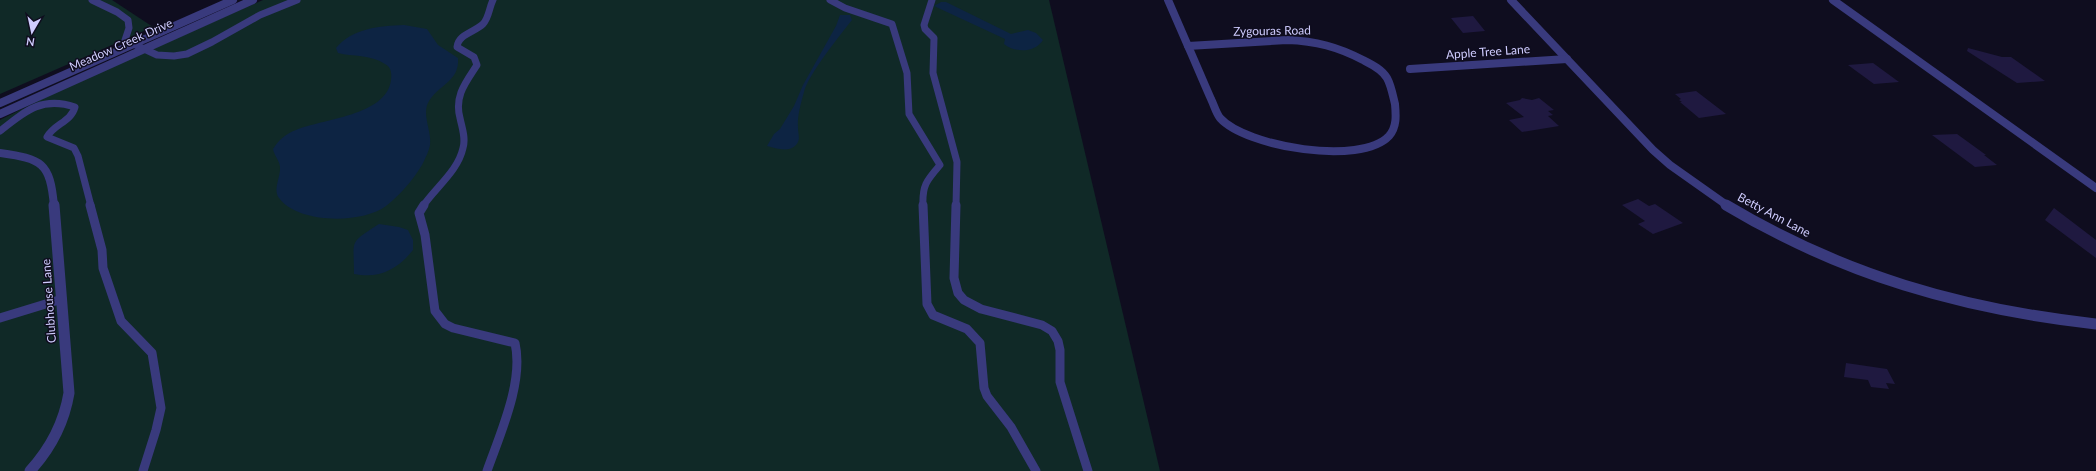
<svg xmlns="http://www.w3.org/2000/svg" width="2096" height="471" viewBox="0 0 2096 471" font-family="Lato,sans-serif">
  <style>
    .green { fill: #102927 }
    .water { fill: #0d2443 }
    .building { fill: #1f1940 }
    .lines { fill: none; stroke-linecap: round; stroke-linejoin: round }
    .lane-far1 { stroke: #393a7d; stroke-width: 7 }
    .lane { stroke: #393a7d; stroke-width: 9 }
    .street-far1 { stroke: #393a7d; stroke-width: 8 }
    .street { stroke: #393a7d; stroke-width: 11 }
    .labels { text-anchor: middle; stroke-width: 3; stroke-linejoin: round; paint-order: stroke }
    .street-label { font-size: 12px; fill: #cfccfe; stroke: #0f0d1f }
  </style>
  <rect width="100%" height="100%" fill="#0f0d1f"/>
  <g class="green">
    <polygon points="0,0 112,0 153,27 0,94"/>
    <polygon points="263,0 1049,0 1160,471 0,471 0,120 64,88"/>
  </g>
  <g class="water">
    <path d="M941 2H946L1011 34 1028 30 1036 33 1043 40C1035 53 1015 53 1004 44L1005 39 934 6Z"/>
    <path d="M840 15H850L852 20C840 35 808 75 804 92 801 103 797 116 798 128 798 134 801 140 796 145 789 153 775 148 767 146L774 134 780 129 794 106 803 85 836 26Z"/>
    <path d="M404 25 427 29 438 45 458 58C460 82 437 85 428 103 422 115 432 132 430 145 429 151 425 159 422 165 413 180 400 195 386 206 362 224 298 224 279 198 273 190 280 178 280 169 281 162 274 156 273 149 279 140 285 134 296 130 321 119 387 116 391 80 392 73 391 67 385 64 370 54 353 57 338 53L336 48C353 28 379 26 404 25Z"/>
    <path d="M379 224 399 227 408 230 413 240V250C397 270 379 279 354 274 354 239 348 244 379 224Z"/>
  </g>
  <g class="building">
    <polygon points="1473,16 1485,31 1463,33 1451,18"/>
    <polygon points="1968,48 2002,57 2011,57 2045,81 2017,83 1967,51"/>
    <polygon points="1873,63 1899,82 1874,84 1848,65"/>
    <polygon points="1696,91 1726,114 1699,118 1680,102 1682,102 1679,100 1681,99 1675,94"/>
    <polygon points="1522,98 1532,100 1539,98 1554,110 1548,111 1553,115 1548,116 1559,126 1522,132 1509,120 1524,117 1506,103 1520,100"/>
    <polygon points="1957,134 1986,155 1984,155 1997,165 1975,167 1932,135"/>
    <polygon points="1638,199 1649,206 1655,204 1683,223 1653,234 1638,224 1645,221 1622,205"/>
    <polygon points="2054,208 2096,240 2096,258 2045,220"/>
    <polygon points="1846,363 1887,369 1895,384 1886,383 1889,389 1871,387 1868,380 1844,377"/>
  </g>
  <g class="lines">
    <g class="lane-far1">
      <polyline points="92,0 117,12 128,20 129,28 125,40 157,55 174,56 187,54 212,42 260,15 297,0"/>
      <path d="M830 0 845 8 892 24 907 73 909 114 940 165C927 180 922 185 923 206"/>
      <polyline points="932,0 924,25 925,29 934,38 933,73 957,162 956,206"/>
      <path d="M0 131C25 111 42 96 75 107 71 122 54 124 47 137L74 148 78 156 91 206"/>
      <path d="M423 206C436 187 458 171 463 148 466 138 462 128 460 118 454 96 466 82 477 65L474 57 457 47C458 34 475 32 483 24 489 18 489 8 493 0"/>
    </g>
    <g class="lane">
      <polyline points="90,205 102,250 103,268 121,321 152,353 161,408 156,430 143,471"/>
      <path d="M424 205 419 213 425 235 435 311 445 324 453 328 515 343C524 382 500 434 487 471"/>
      <polyline points="923,205 927,304 933,315 967,329 980,343 984,388 987,396 1011,427 1036,471"/>
      <polyline points="956,205 954,278 958,293 964,300 981,309 1042,325 1052,331 1058,341 1060,350 1060,382 1088,471"/>
      <polyline points="0,318 62,299"/>
    </g>
    <g class="street-far1">
      <polyline points="1168,0 1188,46"/>
      <polyline points="1511,0 1653,150 1670,165 1728,206"/>
      <polyline points="1833,0 2096,188"/>
      <path d="M1287 40C1316 41 1338 47 1363 60 1371 64 1382 69 1387 78 1391 85 1393 96 1395 104 1396 115 1397 127 1389 136 1361 166 1246 147 1220 118 1216 113 1214 105 1211 99 1203 81 1196 64 1188 46Z"/>
      <polyline points="1410,69 1567,59"/>
      <polyline points="0,103 233,0"/>
      <polyline points="0,114 253,0"/>
      <path d="M0 153C42 159 50 162 54 206"/>
    </g>
    <g class="street">
      <path d="M1726 205C1843 275 1961 309 2096 324"/>
      <path d="M30 471C51 448 64 423 69 393L54 205"/>
    </g>
  </g>
  <g class="labels">
    <g class="street-label">
      <text transform="translate(1272 31) rotate(-1)" y="4">Zygouras Road</text>
      <text transform="translate(121 45) rotate(-24)" y="4">Meadow Creek Drive</text>
      <text transform="translate(1488 52) rotate(-4)" y="4">Apple Tree Lane</text>
      <text transform="translate(1774 215) rotate(28)" y="4">Betty Ann Lane</text>
      <text transform="translate(49 301) rotate(-94)" y="4">Clubhouse Lane</text>
    </g>
  </g>
  <g transform="translate(32 32) rotate(189)" stroke="#0f0d1f" stroke-width="3" paint-order="stroke">
  <path d="M0-3L7 15L0 10L-7 15Z" fill="#cfccfe"/>
  <text y="-6" font-size="11" font-weight="bold" text-anchor="middle" fill="#cfccfe">N</text>
  </g>
</svg>
